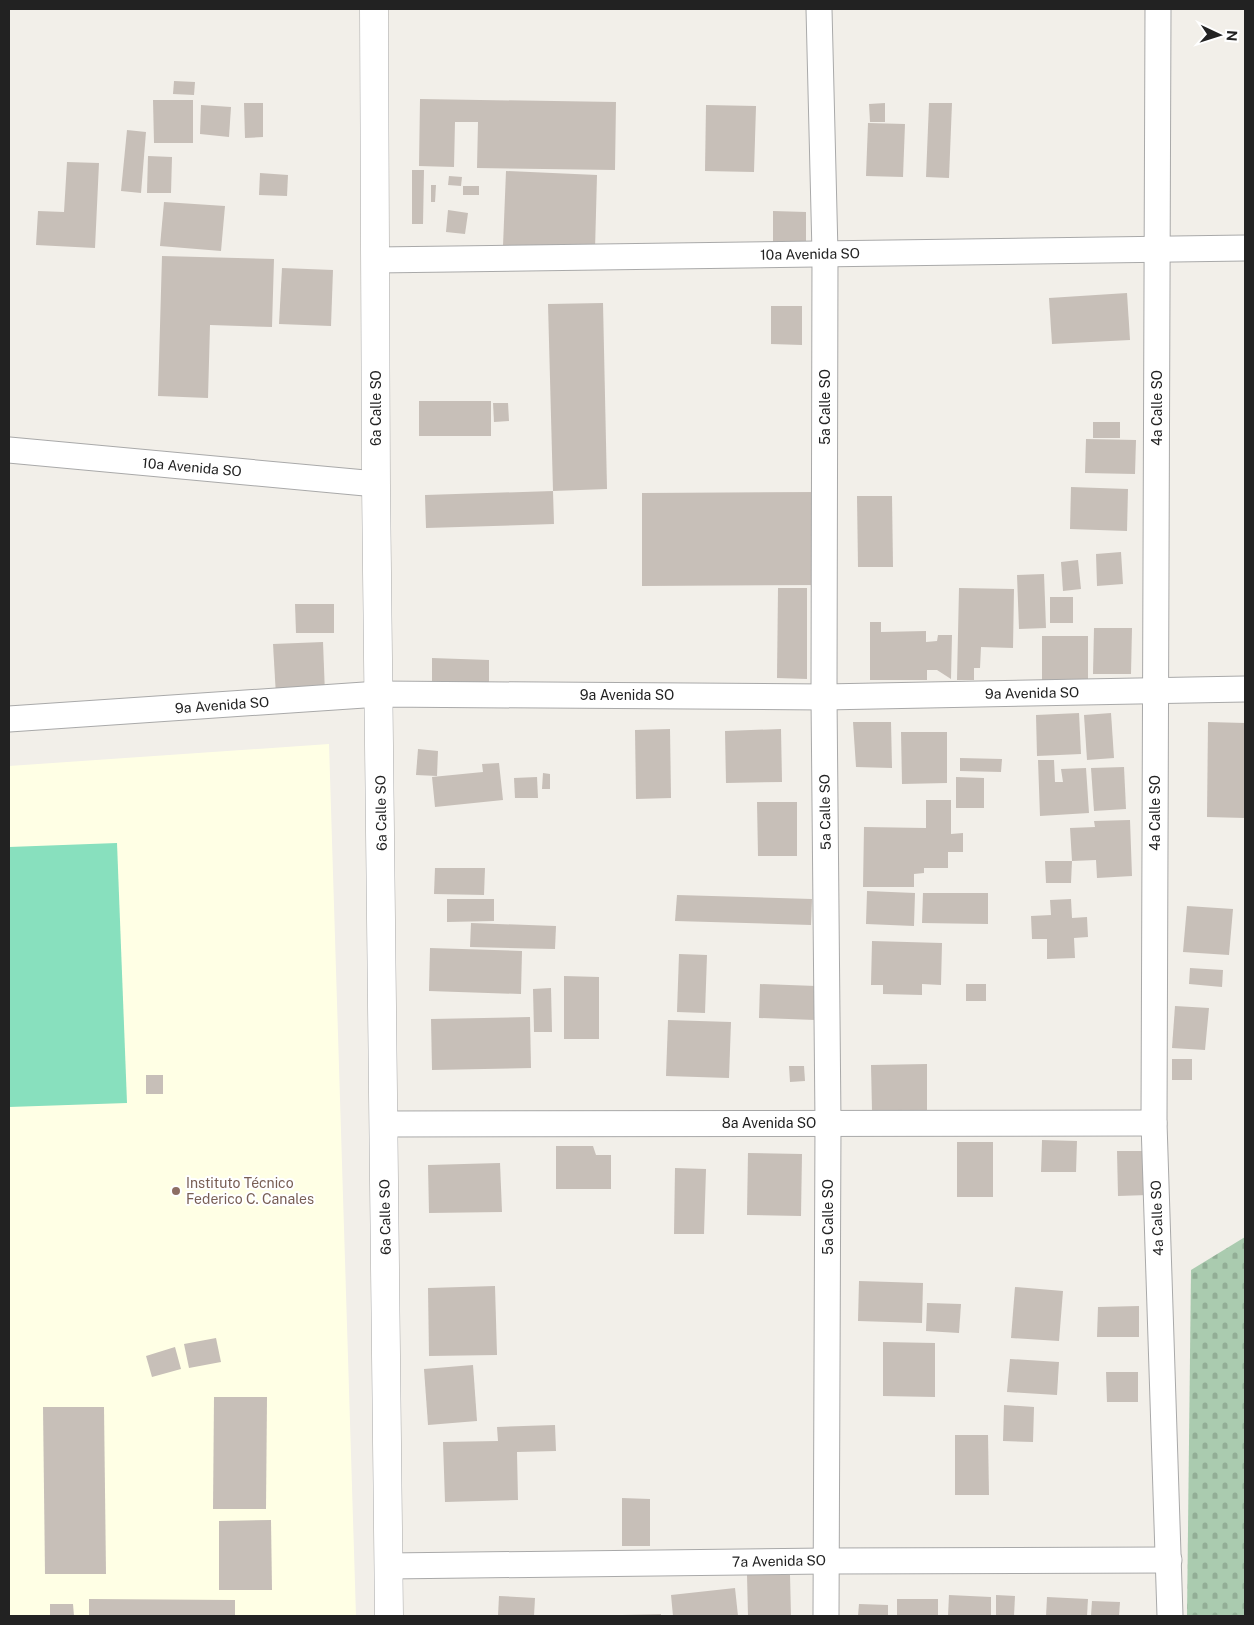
<svg xmlns="http://www.w3.org/2000/svg" width="1254" height="1625" viewBox="0 0 1254 1625" font-family="'Public Sans',sans-serif">
  <style>
    .education { fill: #ffffe5 }
    .cemetery { fill: url(#cemetery-stones) }
    .pitch { fill: #88e0be }
    .building { fill: #c7bfb8 }
    .lines { fill: none; stroke-linecap: round; stroke-linejoin: round }
    .minor-casing { stroke: #a9a9a9; stroke-width: 27 }
    .tertiary-casing { stroke: #a9a9a9; stroke-width: 29 }
    .minor { stroke: #fff; stroke-width: 25 }
    .tertiary { stroke: #fff; stroke-width: 28 }
    .education-dot { fill: #8d6e63; stroke: #fff; stroke-width: 2 }
    .labels { text-anchor: middle; stroke-width: 4; stroke-linejoin: round; paint-order: stroke }
    .street-label { font-size: 14px; fill: #222; stroke: #fff }
    .education-label { font-size: 14px; fill: #785e54; stroke: #fff; text-anchor: start }
  </style>
  <defs>
    <pattern id="cemetery-stones" width="16" height="16" patternUnits="userSpaceOnUse" patternTransform="scale(1.25)"><rect width="16" height="16" fill="#aacbaf"/><path d="M2 7V4a2 2 0 0 1 4 0v3zM10 15v-3a2 2 0 0 1 4 0v3z" fill="#92ae96"/></pattern>
  </defs>
  <rect width="100%" height="100%" fill="#f2efe9"/>
  <polygon class="education" points="329,744 356,1616 9,1616 9,766"/>
  <polygon class="cemetery" points="1245,1237 1245,1616 1187,1616 1191,1270"/>
  <polygon class="pitch" points="117,843 127,1103 9,1107 9,847"/>
  <g class="building">
    <polygon points="174,81 195,82 194,95 173,94"/>
    <polygon points="420,99 616,102 615,170 477,168 478,122 455,122 454,167 419,166"/>
    <polygon points="153,100 193,100 193,143 154,143"/>
    <polygon points="244,103 263,103 263,137 245,138"/>
    <polygon points="885,103 885,122 870,122 869,104"/>
    <polygon points="929,103 952,103 949,178 926,177"/>
    <polygon points="201,105 231,107 229,137 200,134"/>
    <polygon points="706,105 756,106 754,172 705,171"/>
    <polygon points="868,123 905,124 903,177 866,176"/>
    <polygon points="127,130 146,132 141,193 121,191"/>
    <polygon points="148,156 172,157 171,193 147,193"/>
    <polygon points="67,162 99,163 95,248 36,245 38,211 64,212"/>
    <polygon points="412,170 424,170 423,224 412,224"/>
    <polygon points="506,171 597,175 595,250 503,246"/>
    <polygon points="260,173 288,175 287,196 259,195"/>
    <polygon points="449,176 462,177 461,186 448,185"/>
    <polygon points="431,185 436,185 435,202 431,202"/>
    <rect x="463" y="186" width="16" height="9"/>
    <polygon points="164,202 225,206 221,251 160,246"/>
    <polygon points="448,210 468,213 465,234 446,232"/>
    <polygon points="773,211 806,212 806,252 773,252"/>
    <polygon points="162,256 274,259 272,327 210,325 208,398 158,396"/>
    <polygon points="282,268 333,270 331,326 279,324"/>
    <polygon points="1127,293 1130,340 1052,344 1049,298"/>
    <polygon points="603,303 607,489 553,491 548,304"/>
    <polygon points="771,306 802,306 802,345 771,344"/>
    <rect x="419" y="401" width="72" height="35"/>
    <polygon points="493,403 508,403 509,421 494,422"/>
    <rect x="1093" y="422" width="27" height="16"/>
    <polygon points="1086,439 1136,440 1135,474 1085,473"/>
    <polygon points="1071,487 1128,489 1127,531 1070,529"/>
    <polygon points="553,491 554,524 426,528 425,495"/>
    <polygon points="819,492 819,585 642,586 642,493"/>
    <polygon points="857,496 892,496 893,567 858,567"/>
    <polygon points="1121,552 1123,584 1097,586 1096,554"/>
    <polygon points="1078,560 1081,589 1063,591 1061,562"/>
    <polygon points="1044,574 1046,628 1019,629 1017,575"/>
    <polygon points="778,588 807,588 807,679 777,678"/>
    <polygon points="959,588 1014,589 1013,648 981,647 980,668 974,668 974,680 957,680"/>
    <rect x="1050" y="597" width="23" height="26"/>
    <polygon points="295,604 334,604 334,633 296,633"/>
    <polygon points="870,622 881,622 881,632 926,631 926,642 937,641 938,635 952,635 951,679 937,670 927,670 927,680 870,680"/>
    <polygon points="1094,628 1132,628 1131,674 1093,674"/>
    <polygon points="1042,636 1088,636 1088,684 1042,683"/>
    <polygon points="323,642 325,694 276,696 273,644"/>
    <polygon points="432,658 489,660 489,688 432,686"/>
    <polygon points="1079,713 1081,754 1037,756 1036,715"/>
    <polygon points="1111,713 1114,758 1087,760 1084,715"/>
    <polygon points="853,722 891,722 892,768 856,767"/>
    <polygon points="1208,722 1245,723 1245,818 1207,817"/>
    <polygon points="670,729 671,798 636,799 635,730"/>
    <polygon points="781,729 782,782 726,783 725,731"/>
    <polygon points="901,732 947,732 947,783 902,784"/>
    <polygon points="418,749 438,751 437,776 416,775"/>
    <polygon points="960,758 1002,759 1001,772 960,771"/>
    <polygon points="1038,760 1054,760 1055,782 1063,782 1061,769 1086,768 1089,813 1040,816"/>
    <polygon points="499,763 503,800 435,807 432,777 483,772 482,764"/>
    <polygon points="1124,767 1126,809 1094,811 1091,768"/>
    <polygon points="543,773 550,774 550,789 542,789"/>
    <polygon points="537,777 538,798 515,798 514,778"/>
    <polygon points="956,777 984,778 984,808 956,808"/>
    <polygon points="926,800 951,800 951,834 963,833 963,852 948,852 948,868 924,868 924,873 914,874 914,887 863,887 864,827 926,828"/>
    <polygon points="757,802 797,802 797,856 758,856"/>
    <polygon points="1130,820 1132,876 1097,878 1096,860 1072,861 1070,828 1095,827 1094,821"/>
    <polygon points="1045,861 1072,861 1071,883 1046,883"/>
    <polygon points="435,868 485,868 484,895 434,894"/>
    <polygon points="867,891 915,893 914,926 866,924"/>
    <polygon points="923,893 988,893 988,924 922,923"/>
    <polygon points="677,895 812,899 811,925 675,921"/>
    <polygon points="447,899 494,899 494,921 447,922"/>
    <polygon points="1071,899 1072,918 1087,917 1088,937 1074,938 1075,958 1047,959 1047,939 1032,939 1031,916 1051,915 1050,900"/>
    <polygon points="1187,906 1233,909 1229,955 1183,952"/>
    <polygon points="471,923 556,926 555,949 470,947"/>
    <polygon points="872,941 942,943 941,985 922,984 922,995 883,994 883,985 871,985"/>
    <polygon points="430,948 522,951 521,994 429,991"/>
    <polygon points="679,954 707,955 705,1013 677,1012"/>
    <polygon points="1190,968 1223,970 1222,987 1189,984"/>
    <polygon points="564,976 599,977 599,1039 564,1039"/>
    <polygon points="760,984 816,986 815,1020 759,1018"/>
    <rect x="966" y="984" width="20" height="17"/>
    <polygon points="551,988 552,1032 534,1032 533,989"/>
    <polygon points="1175,1006 1209,1008 1205,1050 1172,1048"/>
    <polygon points="530,1017 531,1068 432,1070 431,1019"/>
    <polygon points="668,1020 731,1022 729,1078 666,1076"/>
    <rect x="1172" y="1059" width="20" height="21"/>
    <polygon points="927,1064 927,1110 872,1111 871,1065"/>
    <polygon points="789,1066 804,1066 805,1081 790,1082"/>
    <rect x="146" y="1075" width="17" height="19"/>
    <polygon points="1042,1140 1077,1141 1076,1172 1041,1172"/>
    <rect x="957" y="1142" width="36" height="55"/>
    <polygon points="556,1146 593,1146 596,1155 611,1155 611,1189 556,1189"/>
    <polygon points="1117,1151 1148,1151 1148,1195 1118,1196"/>
    <polygon points="748,1153 802,1154 801,1216 747,1215"/>
    <polygon points="500,1163 502,1212 429,1213 428,1165"/>
    <polygon points="675,1168 706,1169 704,1234 674,1234"/>
    <polygon points="859,1281 923,1283 922,1323 858,1321"/>
    <polygon points="495,1286 497,1355 429,1356 428,1288"/>
    <polygon points="1015,1287 1063,1291 1059,1341 1011,1338"/>
    <polygon points="927,1303 961,1304 959,1333 926,1331"/>
    <polygon points="1139,1306 1139,1337 1097,1337 1098,1307"/>
    <polygon points="216,1338 221,1362 189,1368 184,1344"/>
    <polygon points="883,1342 935,1343 935,1397 883,1396"/>
    <polygon points="175,1347 181,1369 152,1377 146,1356"/>
    <polygon points="1010,1359 1059,1362 1057,1395 1007,1392"/>
    <polygon points="473,1365 477,1421 428,1425 424,1369"/>
    <polygon points="1106,1372 1138,1372 1138,1402 1107,1402"/>
    <polygon points="214,1397 267,1397 266,1509 213,1509"/>
    <polygon points="1004,1405 1034,1407 1033,1442 1003,1441"/>
    <polygon points="43,1407 104,1407 106,1574 45,1574"/>
    <polygon points="555,1425 556,1451 517,1452 518,1500 445,1502 443,1442 498,1441 497,1427"/>
    <polygon points="955,1435 988,1435 989,1495 955,1495"/>
    <polygon points="622,1498 650,1499 650,1546 622,1546"/>
    <polygon points="271,1520 272,1590 219,1590 219,1521"/>
    <polygon points="747,1575 790,1575 791,1616 748,1616"/>
    <polygon points="735,1588 738,1616 673,1616 671,1595"/>
    <polygon points="949,1595 991,1597 991,1616 948,1616"/>
    <polygon points="996,1595 1015,1596 1014,1616 996,1616"/>
    <polygon points="499,1596 535,1598 534,1616 498,1616"/>
    <polygon points="1047,1597 1088,1599 1087,1616 1046,1616"/>
    <polygon points="89,1599 235,1600 235,1616 89,1616"/>
    <rect x="897" y="1599" width="41" height="17"/>
    <polygon points="1092,1601 1120,1602 1119,1616 1091,1616"/>
    <polygon points="50,1604 73,1604 74,1616 50,1616"/>
    <polygon points="859,1604 888,1605 888,1616 858,1616"/>
    <polygon points="661,1614 661,1616 622,1616 622,1615"/>
  </g>
  <g class="lines">
    <defs>
      <g id="minor">
        <polyline points="819,9 825,253 824,697 828,1123 826,1616"/>
        <polyline points="1158,9 1154,1123 1170,1616"/>
        <polyline points="376,260 1245,248"/>
        <polyline points="9,450 376,484"/>
        <polyline points="9,719 379,694 824,697 1245,689"/>
        <polyline points="384,1124 1154,1123"/>
        <polyline points="388,1566 826,1561 1169,1560"/>
      </g>
      <polyline id="tertiary" points="374,9 376,484 389,1616"/>
    </defs>
    <use href="#minor" class="minor-casing"/>
    <use href="#tertiary" class="tertiary-casing"/>
    <use href="#minor" class="minor"/>
    <use href="#tertiary" class="tertiary"/>
  </g>
  <circle class="education-dot" cx="176" cy="1191" r="5"/>
  <g class="labels">
    <g class="street-label">
      <text transform="translate(810 254) rotate(-1)" y="5">10a Avenida SO</text>
      <text transform="translate(825 407) rotate(-90)" y="5">5a Calle SO</text>
      <text transform="translate(376 408) rotate(-90)" y="5">6a Calle SO</text>
      <text transform="translate(1157 408) rotate(-90)" y="5">4a Calle SO</text>
      <text transform="translate(192 467) rotate(5)" y="5">10a Avenida SO</text>
      <text transform="translate(1032 693) rotate(-1)" y="5">9a Avenida SO</text>
      <text x="627" y="700">9a Avenida SO</text>
      <text transform="translate(222 705) rotate(-4)" y="5">9a Avenida SO</text>
      <text transform="translate(825 812) rotate(-91)" y="5">5a Calle SO</text>
      <text transform="translate(381 813) rotate(-91)" y="5">6a Calle SO</text>
      <text transform="translate(1155 813) rotate(-90)" y="5">4a Calle SO</text>
      <text x="769" y="1128">8a Avenida SO</text>
      <text transform="translate(385 1217) rotate(-91)" y="5">6a Calle SO</text>
      <text transform="translate(828 1217) rotate(-90)" y="5">5a Calle SO</text>
      <text transform="translate(1157 1218) rotate(-92)" y="5">4a Calle SO</text>
      <text transform="translate(779 1561) rotate(-1)" y="5">7a Avenida SO</text>
    </g>
    <g class="education-label">
      <text x="186" y="1188">Instituto Técnico<tspan x="186" dy="16">Federico C. Canales</tspan></text>
    </g>
  </g>
  <rect width="1254" height="1625" fill="none" stroke="#222222" stroke-width="20"/>
  <g transform="translate(1219 35) rotate(94)" stroke="#ffffff" stroke-width="4" paint-order="stroke">
  <path d="M0-4L9 19L0 12L-9 19Z" fill="#222222"/>
  <text y="-8" font-size="14" font-weight="bold" text-anchor="middle" fill="#222222">N</text>
  </g>
</svg>
